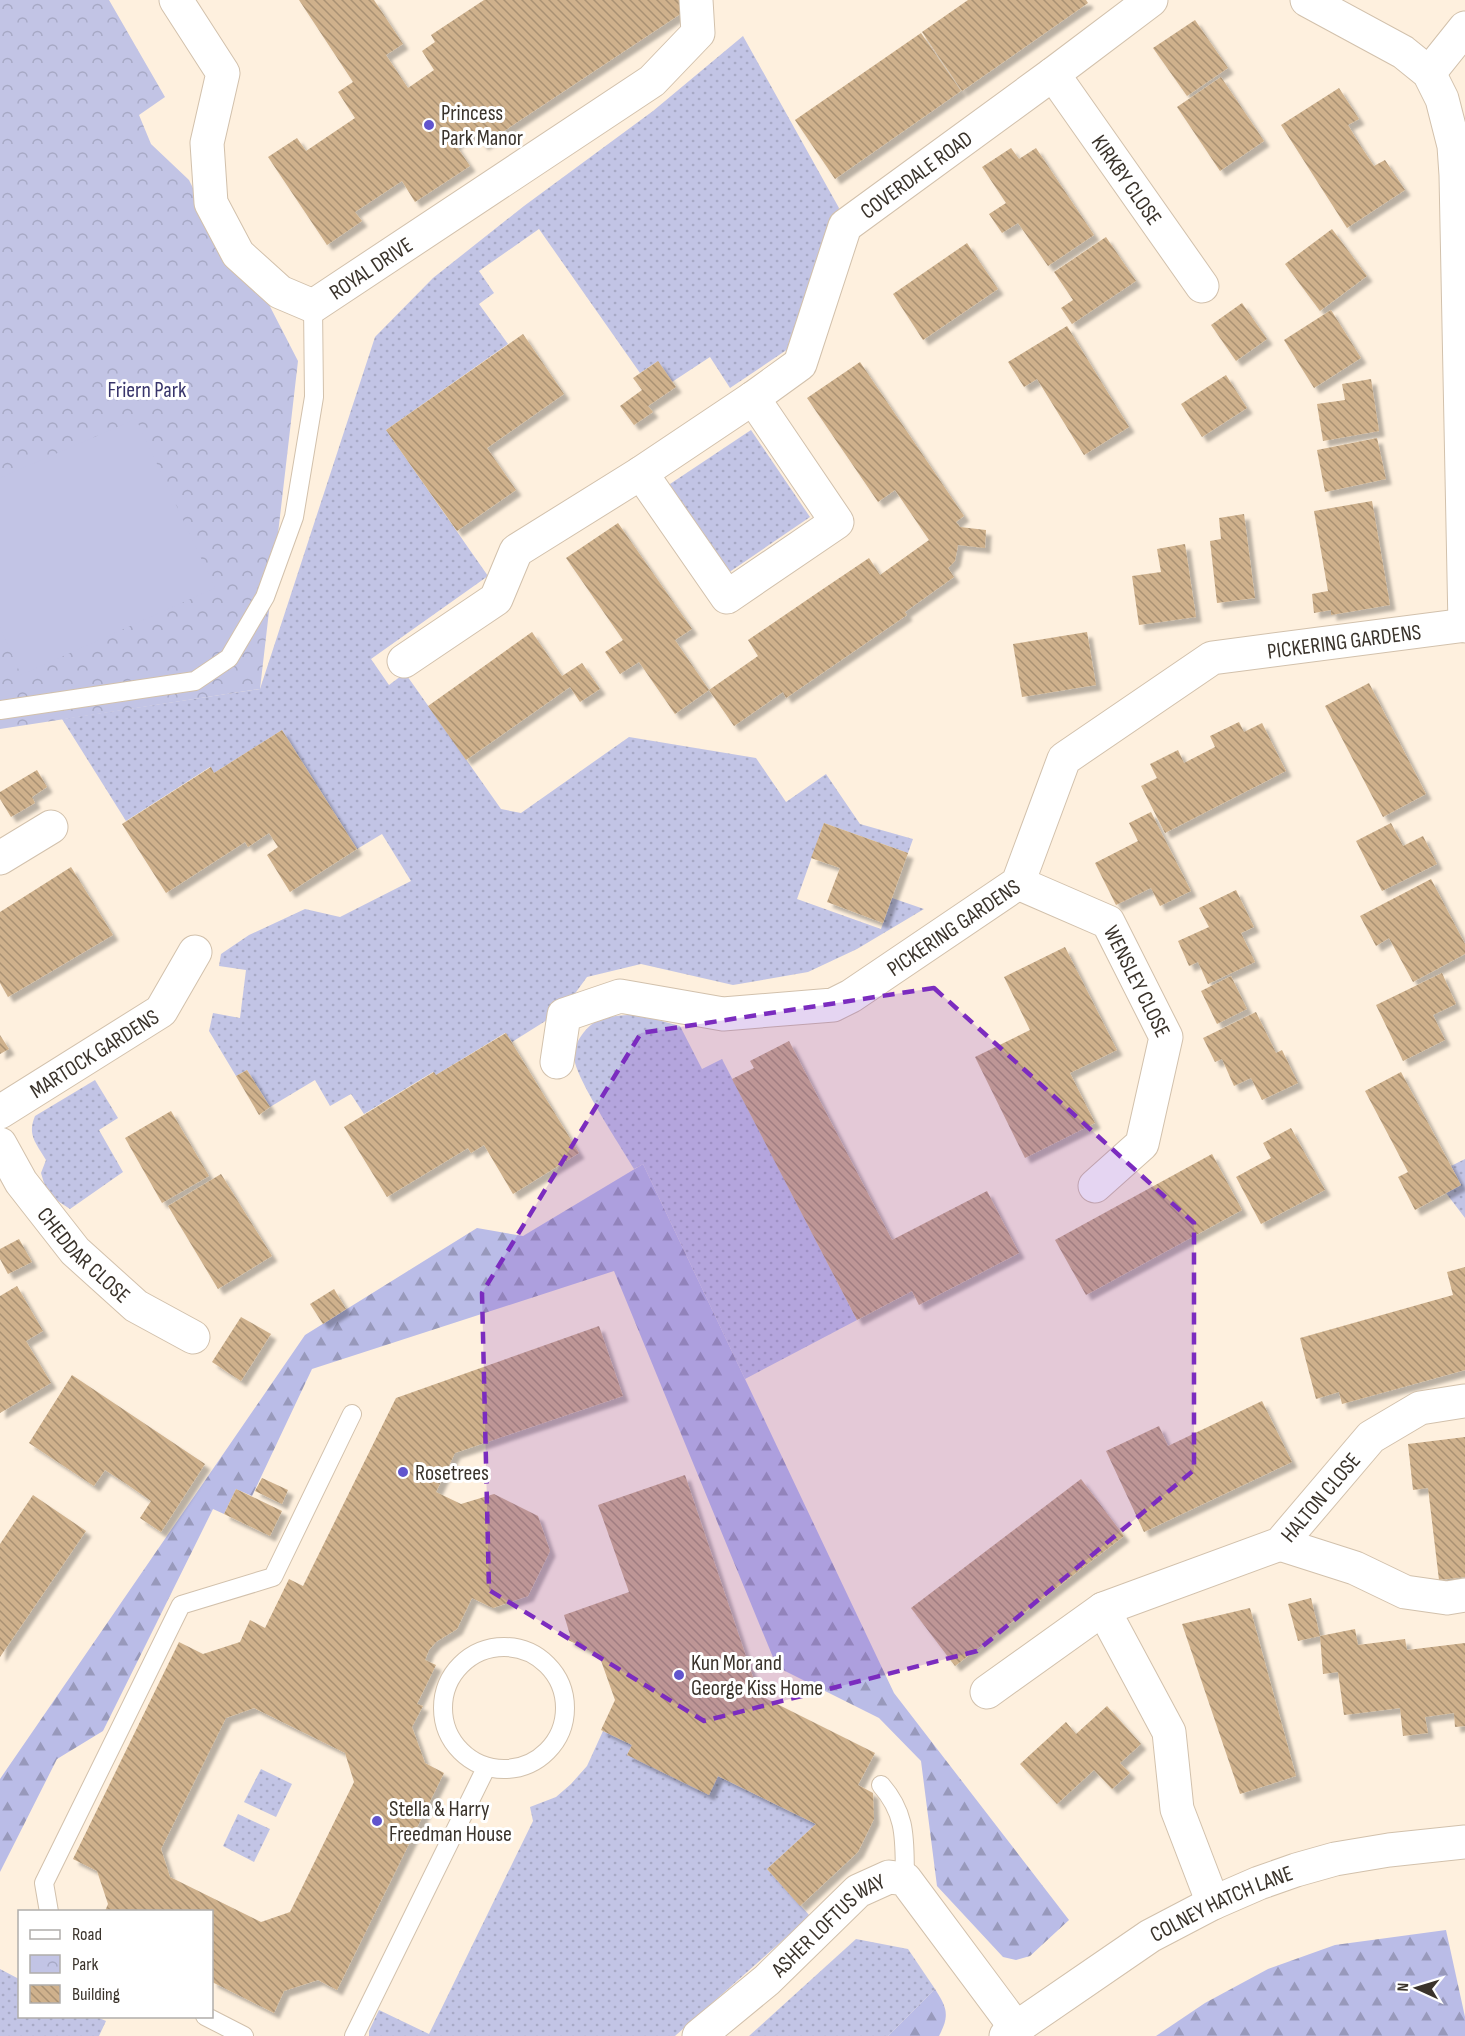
<svg xmlns="http://www.w3.org/2000/svg" width="1465" height="2036" viewBox="0 0 1465 2036" font-family="'Sofia Sans Condensed',sans-serif">
  <style>
    .grass { fill: url(#grass-dots) }
    .forest { fill: url(#forest-firs) }
    .park { fill: url(#park-crowns) }
    .pitch { fill: #c2c4e5 }
    .building { fill: url(#building-back-hatch); fill-rule: evenodd; filter: url(#shadow) }
    .lines { fill: none; stroke-linecap: round; stroke-linejoin: round }
    .lane-casing { stroke: #d2c1ac; stroke-width: 20 }
    .street-casing { stroke: #d2c1ac; stroke-width: 35 }
    .secondary-casing { stroke: #d2c1ac; stroke-width: 35 }
    .lane { stroke: #fff; stroke-width: 18 }
    .street { stroke: #fff; stroke-width: 33 }
    .secondary { stroke: #fff; stroke-width: 33 }
    .marked { fill: #7b2cbf; fill-opacity: 0.2; stroke: #7b2cbf; stroke-width: 4.5; stroke-dasharray: 12 8; stroke-linejoin: round }
    .poi-dot { fill: #6154cd; stroke: #fff; stroke-width: 2 }
    .labels { text-anchor: middle; stroke-width: 6; stroke-linejoin: round; paint-order: stroke }
    .poi-label { font-size: 22px; fill: #3a332b; stroke: #fff; text-anchor: start }
    .street-label { font-size: 22px; fill: #3a332b; stroke: #fff }
    .park-label { font-size: 22px; fill: #38356b; stroke: #fff }
  </style>
  <defs>
    <pattern id="grass-dots" width="8" height="8" patternUnits="userSpaceOnUse" patternTransform="scale(1.5)"><rect width="8" height="8" fill="#c2c4e5"/><path d="M2 2h.1M6 6h.1" fill="none" stroke="#a7a9c5" stroke-width="1.8" stroke-linecap="round"/></pattern>
    <pattern id="forest-firs" width="22" height="20" patternUnits="userSpaceOnUse" patternTransform="scale(1.5)"><rect width="22" height="20" fill="#babce7"/><path d="M5 1l3.5 6h-7zM16 11l3.5 6h-7z" fill="#9899bb"/></pattern>
    <pattern id="park-crowns" width="20" height="18" patternUnits="userSpaceOnUse" patternTransform="scale(1.5)"><rect width="20" height="18" fill="#c2c4e5"/><path d="M2 6a3 3 0 1 1 6 0M12 15a3 3 0 1 1 6 0" fill="none" stroke="#a7a9c5"/></pattern>
    <pattern id="building-back-hatch" width="6" height="6" patternUnits="userSpaceOnUse" patternTransform="scale(1.5)"><rect width="6" height="6" fill="#cfb18c"/><path d="M-1 5l2 2M0 0l6 6M5-1l2 2" fill="none" stroke="#a99173"/></pattern>
    <filter id="shadow"><feDropShadow dx="5.5" dy="5.5" stdDeviation="1.5" flood-color="#0004"/></filter>
  </defs>
  <rect width="100%" height="100%" fill="#fef0de"/>
  <g class="grass">
    <polygon points="743,36 839,208 806,322 788,349 730,388 710,357 672,382 658,361 640,373 539,229 479,271 494,293 479,304 508,344 386,430 488,576 371,659 389,685 405,673 501,809 521,813 629,737 756,758 786,802 826,774 860,824 913,839 908,853 824,823 797,899 881,929 892,898 924,909 857,949 808,972 733,985 641,964 587,977 563,1010 512,1042 505,1033 436,1075 433,1072 364,1114 351,1094 330,1106 315,1080 270,1107 247,1070 236,1076 209,1031 213,1013 240,1018 246,970 219,966 221,954 249,935 305,909 340,917 411,881 382,834 357,849 282,730 214,773 210,767 126,821 62,719 260,689 375,337 433,278 524,206 653,111"/>
    <polygon points="751,430 810,517 728,573 667,486"/>
    <path d="M636 1014 680 1026 702 1069 722 1059 857 1320 745 1379 643 1164 634 1169C622 1148 573 1075 574 1056 574 1042 587 1025 599 1020 609 1015 625 1016 636 1014Z"/>
    <path d="M95 1080 118 1118 99 1130 123 1172 70 1209 44 1192 46 1190 41 1173 46 1160C36 1143 27 1135 35 1116Z"/>
    <polygon points="1465,1159 1465,1218 1446,1193 1461,1185 1451,1166"/>
    <polygon points="603,1731 632,1745 627,1755 718,1776 816,1824 767,1869 810,1916 675,2036 369,2036 369,2031 379,2010 429,2034 533,1821 530,1807 556,1797 571,1784 587,1766"/>
    <polygon points="261,1769 292,1784 276,1817 244,1802"/>
    <polygon points="238,1814 270,1829 254,1862 223,1846"/>
    <polygon points="856,1939 908,1949 935,1989 888,2036 749,2036"/>
    <polygon points="0,1969 19,1979 20,2016 97,2017 106,2021 99,2036 0,2036"/>
  </g>
  <g class="forest">
    <polygon points="643,1164 894,1693 1069,1920 1030,1956 1016,1960 1003,1957 937,1886 921,1761 879,1718 777,1667 614,1271 312,1369 252,1496 236,1489 224,1514 213,1509 103,1731 57,1759 0,1872 0,1779 305,1335 477,1228 523,1236"/>
    <polygon points="1446,1930 1465,2017 1465,2036 1156,2036 1205,2003 1268,1969 1335,1945"/>
    <path d="M935 1989C947 2008 950 2015 939 2036H888Z"/>
  </g>
  <polygon class="park" points="0,0 109,0 165,97 139,115 151,144 189,180 229,262 262,291 298,361 260,689 0,729"/>
  <polygon class="pitch" points="136,419 215,588 21,675 0,627 0,478"/>
  <g class="building">
    <polygon points="299,0 374,0 403,44 386,55 408,88 434,70 422,51 435,42 431,35 484,0 691,0 694,5 483,145 474,132 455,144 470,166 415,202 402,181 355,212 362,221 327,245 268,157 297,138 306,151 355,118 338,92 353,82"/>
    <polygon points="968,0 1086,0 1088,3 962,91 922,32"/>
    <polygon points="1195,20 1228,68 1187,96 1153,48"/>
    <polygon points="921,33 961,91 835,179 795,120"/>
    <polygon points="1221,77 1264,141 1220,171 1177,107"/>
    <polygon points="1339,88 1359,119 1348,125 1360,145 1374,166 1385,160 1405,190 1347,228 1281,125"/>
    <polygon points="1011,148 1019,159 1036,148 1094,235 1048,266 1018,223 1002,233 989,214 1006,203 982,167"/>
    <polygon points="1332,229 1367,276 1320,311 1285,264"/>
    <polygon points="1106,237 1136,281 1072,324 1061,308 1073,300 1054,272"/>
    <polygon points="967,243 998,289 923,340 893,294"/>
    <polygon points="1242,303 1267,339 1236,361 1211,325"/>
    <polygon points="1331,310 1361,358 1314,388 1284,340"/>
    <polygon points="1067,326 1129,427 1084,455 1037,379 1024,387 1008,362"/>
    <polygon points="523,334 564,394 487,448 516,490 457,531 386,430"/>
    <polygon points="658,361 676,387 648,406 653,412 634,425 620,406 642,390 633,378"/>
    <polygon points="860,362 964,516 956,522 960,527 986,530 985,548 958,545 955,561 948,568 954,577 905,612 907,615 786,698 783,692 734,726 709,690 675,714 639,662 620,674 605,652 623,640 566,558 618,523 692,629 675,640 709,690 758,656 748,640 820,591 869,558 880,575 929,540 895,490 878,502 807,398"/>
    <polygon points="1226,375 1247,408 1202,437 1181,404"/>
    <polygon points="1371,379 1379,431 1323,441 1317,404 1345,400 1342,384"/>
    <polygon points="1377,438 1386,479 1325,492 1317,450"/>
    <polygon points="1372,501 1390,605 1331,615 1331,610 1314,613 1312,594 1328,591 1314,511"/>
    <polygon points="1244,514 1255,598 1217,603 1210,541 1221,539 1219,518"/>
    <polygon points="1185,544 1196,617 1139,625 1132,576 1161,572 1157,549"/>
    <polygon points="532,632 562,676 582,663 600,689 580,702 570,687 466,760 428,706"/>
    <polygon points="1087,632 1096,685 1022,697 1013,644"/>
    <polygon points="1369,683 1426,794 1383,817 1325,706"/>
    <polygon points="1239,722 1244,732 1262,723 1286,771 1165,833 1141,786 1157,778 1150,764 1178,750 1184,763 1215,747 1210,736"/>
    <polygon points="282,730 357,849 290,892 267,855 278,847 269,833 248,847 245,842 166,893 122,824 211,767 214,773"/>
    <polygon points="37,770 47,787 32,797 35,803 11,817 0,799 0,792"/>
    <polygon points="1151,812 1191,891 1160,906 1151,888 1116,905 1095,863 1138,841 1129,823"/>
    <polygon points="824,823 908,853 883,923 827,902 840,868 811,858"/>
    <polygon points="1391,823 1403,846 1423,836 1437,864 1382,891 1356,841"/>
    <polygon points="71,867 113,935 8,997 0,983 0,912"/>
    <polygon points="1431,879 1465,944 1465,954 1413,982 1389,938 1376,946 1360,916"/>
    <polygon points="1236,890 1254,927 1241,933 1255,962 1208,984 1198,962 1189,966 1178,941 1209,927 1199,908"/>
    <polygon points="1065,947 1117,1050 1070,1073 1095,1123 1025,1158 975,1057 1030,1030 1004,977"/>
    <polygon points="1442,973 1456,1004 1433,1015 1445,1040 1403,1061 1376,1005"/>
    <polygon points="1231,976 1247,1009 1217,1024 1201,991"/>
    <polygon points="1256,1012 1276,1053 1282,1050 1298,1083 1262,1100 1251,1078 1234,1086 1222,1059 1215,1062 1203,1038"/>
    <polygon points="506,1033 579,1153 513,1194 484,1145 471,1153 468,1148 387,1197 344,1127 434,1072 436,1075"/>
    <polygon points="0,1035 9,1049 0,1054"/>
    <polygon points="789,1041 892,1240 987,1191 1019,1253 919,1305 912,1291 857,1320 732,1079 754,1068 750,1061"/>
    <polygon points="247,1070 270,1107 259,1115 236,1076"/>
    <polygon points="1401,1072 1461,1185 1415,1210 1398,1177 1408,1172 1365,1091"/>
    <polygon points="171,1111 209,1176 162,1203 125,1138"/>
    <polygon points="1291,1128 1325,1190 1261,1224 1236,1177 1271,1158 1263,1143"/>
    <polygon points="1212,1154 1242,1210 1086,1295 1055,1240"/>
    <polygon points="221,1174 272,1256 218,1289 168,1206"/>
    <polygon points="19,1239 32,1262 8,1274 0,1259 0,1249"/>
    <polygon points="1465,1267 1465,1370 1342,1404 1339,1392 1316,1399 1300,1338 1453,1295 1447,1272"/>
    <polygon points="17,1286 43,1331 26,1341 51,1383 0,1413 0,1296"/>
    <polygon points="334,1289 346,1309 323,1324 310,1304"/>
    <polygon points="241,1317 271,1334 241,1381 212,1362"/>
    <path d="M599 1326 623 1396 455 1453 436 1492 461 1504 494 1494 538 1516 550 1551 528 1596 493 1608 472 1598 457 1629 436 1642 429 1650 425 1660 436 1665 417 1704 423 1706 412 1727 425 1763 444 1773 337 1990 318 1980 284 1991 274 2013 212 1982V1911H105L108 1904 97 1871 73 1859 179 1642 203 1654 240 1642 250 1620 265 1628 289 1579 303 1586 396 1398ZM254 1708 345 1753 354 1782 290 1912 261 1922 170 1877 161 1849 226 1718Z"/>
    <polygon points="72,1375 205,1464 161,1532 140,1518 151,1501 128,1485 105,1470 94,1486 29,1443"/>
    <polygon points="1262,1401 1292,1462 1144,1532 1106,1451 1159,1426 1168,1446"/>
    <polygon points="1465,1437 1465,1577 1439,1580 1428,1488 1413,1490 1408,1444"/>
    <polygon points="685,1475 759,1695 875,1753 858,1785 873,1793 874,1819 858,1852 800,1906 767,1869 816,1824 718,1776 709,1795 627,1755 632,1745 601,1730 615,1700 599,1655 568,1640 570,1635 564,1615 629,1592 598,1505"/>
    <polygon points="262,1478 288,1490 282,1504 255,1491"/>
    <polygon points="1081,1479 1124,1536 955,1666 911,1608"/>
    <polygon points="236,1489 282,1511 270,1536 224,1514"/>
    <polygon points="33,1495 86,1531 0,1657 0,1544"/>
    <polygon points="1311,1598 1320,1636 1298,1641 1288,1604"/>
    <polygon points="1250,1608 1296,1776 1240,1794 1182,1624"/>
    <polygon points="1355,1629 1358,1645 1405,1639 1407,1650 1465,1643 1465,1726 1455,1727 1454,1713 1425,1717 1428,1733 1403,1736 1400,1708 1344,1715 1338,1672 1323,1674 1320,1636"/>
    <polygon points="1107,1706 1141,1744 1120,1763 1130,1773 1112,1789 1094,1770 1057,1804 1020,1764 1066,1722 1076,1734"/>
  </g>
  <g class="lines">
    <defs>
      <g id="lane">
        <polyline points="0,710 195,681 229,658 265,597 294,517 314,397 313,306"/>
        <circle cx="504" cy="1708" r="61"/>
        <path d="M881 1785C908 1816 904 1842 905 1879"/>
        <polyline points="49,1912 44,1883 181,1605 273,1577 352,1414"/>
        <polyline points="205,2016 244,2036"/>
        <polyline points="354,2036 486,1768"/>
      </g>
      <g id="street">
        <path id="s1" d="M176 0 223 73 207 143 211 203 238 254 280 292 313 306 652 81 698 33 696 0"/>
        <polyline points="1307,0 1403,52 1429,73 1442,99 1454,146 1456,175 1465,626"/>
        <polyline points="1429,73 1465,28"/>
        <path id="s2" d="M1053 74 1202 286"/>
        <polyline points="641,473 727,597 837,522 753,398"/>
        <path id="s3" d="M404 661 496 599 516 551 641 473 753 398 800 364 845 226 1053 74 1151 0"/>
        <polyline points="0,858 51,827"/>
        <path id="s4" d="M1018 883 1108 922 1166 1037 1142 1144 1095 1186"/>
        <path id="s5" d="M557 1062 564 1015 620 996 723 1014 833 1005 851 996 1018 883 1064 759 1212 658 1465 625"/>
        <path id="s6" d="M0 1112 161 1011 195 952"/>
        <path id="s7" d="M0 1144 21 1182 75 1251 136 1306 193 1337"/>
        <polyline points="1280,1544 1355,1568 1405,1592 1447,1598 1465,1595"/>
        <polyline points="1103,1609 1169,1732 1177,1809 1213,1903"/>
        <path id="s8" d="M987 1692 1103 1609 1280 1544 1371 1437 1420 1408 1464 1401"/>
        <path id="s9" d="M699 2036 767 1980 858 1891 889 1877 905 1879 1016 2028"/>
      </g>
      <g id="secondary">
        <path id="s10" d="M1006 2036 1016 2028 1150 1936 1213 1903 1259 1883 1296 1870 1335 1859 1389 1850 1465 1842"/>
      </g>
    </defs>
    <use href="#lane" class="lane-casing"/>
    <use href="#street" class="street-casing"/>
    <use href="#secondary" class="secondary-casing"/>
    <use href="#lane" class="lane"/>
    <use href="#street" class="street"/>
    <use href="#secondary" class="secondary"/>
  </g>
  <path class="marked" d="M934 988 1194 1223V1470L977 1651 704 1721 489 1590 482 1293 641 1033Z"/>
  <g class="poi-dot">
    <circle cx="429" cy="125" r="6"/>
    <circle cx="403" cy="1472" r="6"/>
    <circle cx="679" cy="1675" r="6"/>
    <circle cx="377" cy="1821" r="6"/>
  </g>
  <g class="labels">
    <g class="poi-label">
      <text x="441" y="120">Princess<tspan x="441" dy="25">Park Manor</tspan></text>
      <text x="415" y="1480">Rosetrees</text>
      <text x="691" y="1670">Kun Mor and<tspan x="691" dy="25">George Kiss Home</tspan></text>
      <text x="389" y="1816">Stella &amp; Harry<tspan x="389" dy="25">Freedman House</tspan></text>
    </g>
    <g class="street-label">
      <text dy="8" stroke="none"><textPath href="#s3" startOffset="736">COVERDALE ROAD</textPath></text>
      <text dy="8" stroke="none"><textPath href="#s2" startOffset="129">KIRKBY CLOSE</textPath></text>
      <text dy="8" stroke="none"><textPath href="#s1" startOffset="438">ROYAL DRIVE</textPath></text>
      <text dy="8" stroke="none"><textPath href="#s5" startOffset="988">PICKERING GARDENS</textPath></text>
      <text dy="8" stroke="none"><textPath href="#s5" startOffset="465">PICKERING GARDENS</textPath></text>
      <text dy="8" stroke="none"><textPath href="#s4" startOffset="164">WENSLEY CLOSE</textPath></text>
      <text dy="8" stroke="none"><textPath href="#s6" startOffset="111">MARTOCK GARDENS</textPath></text>
      <text dy="8" stroke="none"><textPath href="#s7" startOffset="140">CHEDDAR CLOSE</textPath></text>
      <text dy="8" stroke="none"><textPath href="#s8" startOffset="393">HALTON CLOSE</textPath></text>
      <text dy="8" stroke="none"><textPath href="#s10" startOffset="254">COLNEY HATCH LANE</textPath></text>
      <text dy="8" stroke="none"><textPath href="#s9" startOffset="171">ASHER LOFTUS WAY</textPath></text>
    </g>
    <g class="park-label">
      <text x="147" y="397">Friern Park</text>
    </g>
  </g>
  <rect x="18" y="1910" width="195" height="108" fill="#ffffff" stroke="#b0adaa" stroke-width="1.5"/>
  <rect x="30" y="1930" width="30" height="9" fill="#ffffff" stroke="#b0adaa" stroke-width="1.5"/>
  <text x="72" y="1940" font-size="18" fill="#3a332b">Road</text>
  <rect x="30" y="1955" width="30" height="18" fill="url(#park-crowns)" stroke="#b0adaa" stroke-width="1.5"/>
  <text x="72" y="1970" font-size="18" fill="#3a332b">Park</text>
  <rect x="30" y="1985" width="30" height="18" fill="url(#building-back-hatch)" stroke="#b0adaa" stroke-width="1.5"/>
  <text x="72" y="2000" font-size="18" fill="#3a332b">Building</text>
  <g transform="translate(1417 1988) rotate(274)" stroke="#ffffff" stroke-width="4.5" paint-order="stroke">
  <path d="M0-4.5L10 22L0 15L-10 22Z" fill="#3a332b"/>
  <text y="-9" font-size="16" font-weight="bold" text-anchor="middle" fill="#3a332b">N</text>
  </g>
</svg>
